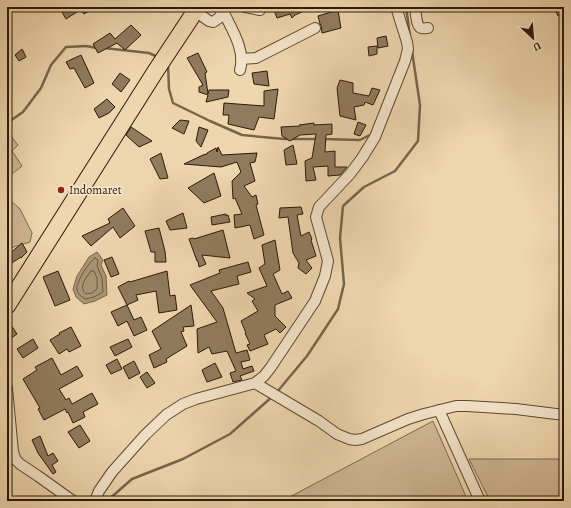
<svg xmlns="http://www.w3.org/2000/svg" width="571" height="508" font-family="Alegreya,serif">
  <style>
    .green { fill: #cdb692; stroke: #7c684d }
    .water { fill: #ac9676; stroke: #79644a }
    .lines { fill: none; stroke-linecap: round; stroke-linejoin: round }
    .shore { stroke: #6c583f; stroke-width: 1 }
    .stream { stroke: #79644a; stroke-width: 2.5 }
    .building { fill: #917b5e; stroke: #2c1908 }
    .minor-casing { stroke: #5c4832; stroke-width: 12 }
    .primary-casing { stroke: #2c1908; stroke-width: 18 }
    .minor { stroke: #f4e4ca; stroke-width: 10 }
    .primary { stroke: #eed6ae; stroke-width: 16 }
    .poi-dot { fill: #8f2418; stroke: #f4e4ca; stroke-width: 1.5 }
    .labels { text-anchor: middle; dominant-baseline: central; stroke-width: 3.5; stroke-linejoin: round; paint-order: stroke }
    .poi-label { font-size: 12px; fill: #2c1908; stroke: #f4e4ca; text-anchor: start }
  </style>
  <rect width="100%" height="100%" fill="#eed6ae"/>
  <filter id="stains"><feTurbulence type="fractalNoise" baseFrequency=".005" numOctaves="4"/><feColorMatrix values="0 0 0 0 .2 0 0 0 0 .09 0 0 0 0 .02 0 0 0 .5 -.17"/></filter>
  <radialGradient id="worn" r=".72"><stop offset=".6" stop-color="#630" stop-opacity="0"/><stop offset="1" stop-color="#630" stop-opacity=".3"/></radialGradient>
  <path class="green" d="M7,130L10,135L18,145L12,151L22,166L7,178Z
    M7,195L10,200L20,209L32,233L30,242L7,249Z
    M433,421L468,501H282Z
    M469,459H564V501H490Z"/>
  <path class="water" d="M97,252L103,260L101,265L106,276L107,295L95,301L84,304L76,297L73,289L77,276L89,257Z"/>
  <g class="lines">
    <path class="shore" d="M95,258L98,260L97,266L102,278L103,292L94,297L85,299C82,297 77,294 77,289C76,282 89,262 95,258Z
      M91,271H94L97,278V289L92,293L86,294C78,287 86,278 91,271Z"/>
    <path class="stream" d="M406,7L410,36
      M104,48L149,53L158,57
      M168,64L169,89L173,103L210,121L242,135L284,139H318
      M7,123L23,112L41,88L51,65L66,47L86,46L97,48
      M323,139L360,140L372,134
      M277,392L307,356L338,309L344,284L340,238L343,206L364,187L395,171L418,141L420,105L412,51
      M107,501L132,479L183,459L230,434L273,396"/>
  </g>
  <path class="building" d="M59,7H96L84,14L80,10L66,19Z
    M279,7H313L295,15L292,18L290,14L277,18L274,10Z
    M554,7H564V14L558,16Z
    M338,10L341,28L322,33L321,25L320,24L318,16Z
    M131,25L141,35L125,50L117,43L98,53L93,44L110,33L115,39Z
    M386,36L388,46L378,48L377,38Z
    M377,46V54L369,56L368,47Z
    M22,49L26,57L19,61L15,55Z
    M198,53L207,72L205,73L208,94L209,90H229L228,97L206,102L208,95L199,92V87L203,85L187,58Z
    M81,55L94,83L85,88L74,68L70,69L66,62Z
    M267,71L269,86L254,84L252,73Z
    M120,73L130,80L121,92L112,84Z
    M340,80L353,83V93L369,96L372,88L380,90L373,105L365,102L364,105L354,107L356,120L340,116L337,88Z
    M278,89L274,119L259,117L254,130L228,124L229,115H223L224,103L264,106V91Z
    M107,99L115,107L109,113L99,118L94,109Z
    M180,120L189,121L184,134L172,128Z
    M358,122L366,125L360,136L354,134Z
    M314,123V125L332,124V134L326,135L325,152L335,151V167H347L340,175L328,176V166L313,167L316,180L306,181L305,161L312,158L316,134L300,135L290,141L282,136L281,127L300,126L299,125Z
    M131,127L152,141L139,147L126,135Z
    M199,127L208,130L201,147L196,141Z
    M293,145L297,164L286,165L284,150Z
    M218,147L222,155L257,153L255,162L250,163L255,181L244,186L252,197L256,195L258,204L256,205L264,235L254,239L250,225L235,228L234,215L242,214L235,198L233,199L232,181L241,172L237,162L221,167L184,164L203,155L207,154V153L216,148L217,152Z
    M161,153L168,178L160,179L150,159Z
    M214,173L221,196L204,203L188,188Z
    M301,207L303,214L297,215L301,236L309,232L312,239L311,240L316,256L306,260L312,268L306,274L298,268L299,263L293,253L288,217L279,218L280,208Z
    M123,208L135,226L120,238L113,227L91,246L82,236L110,223L108,219Z
    M183,213L187,228L170,230L166,221Z
    M226,214V216L228,215L230,222L212,225L211,217Z
    M159,228L165,251L166,262H155V252H151L145,231Z
    M223,230L230,258L202,255L206,264L199,267L198,261H197L189,239L193,238L194,239Z
    M275,240L280,270L273,274L282,294L288,291L292,298L275,305V316L286,327L280,333L276,329L264,335L268,344L250,351L247,345L250,344L245,333H246L241,321L258,311L252,301L255,299L247,293L267,286L259,268L265,264L262,245Z
    M22,243L27,252L21,258V257L7,266V256Z
    M112,257L119,274L111,277L104,260Z
    M248,262L251,272L237,276L239,284L211,291L223,308L236,353L247,350L250,360L241,362L243,369L252,366L254,371L240,376L242,380L233,382L230,373L236,371L227,351L212,354L209,347L198,353L197,329L217,322L190,285L220,273L219,270Z
    M58,271L70,300L55,306L43,277Z
    M167,271L170,296L175,295L177,310L159,313L156,291L136,295L138,300L127,305L118,287L129,281L130,282Z
    M127,305L134,320L141,317L147,330L134,336L127,321L118,326L111,312Z
    M191,305L194,326L183,327L184,331L181,332L187,346L166,359L167,362L154,368L149,355L161,349L152,331Z
    M7,319L17,334L10,339L7,335Z
    M71,327L81,346L69,352L67,349L59,354L50,340L60,334L59,333Z
    M33,339L38,348L23,358L17,349Z
    M128,339L132,347L115,356L110,347Z
    M52,358L61,375L77,366L83,376L59,389L66,400L69,398L72,404L92,393L98,404L83,412L85,417L73,423L68,412L67,413L65,409L44,420L38,409L40,408L23,379L37,370L35,367Z
    M117,359L122,369L111,374L106,365Z
    M134,361L140,373L129,379L123,367Z
    M215,363L222,377L207,382L202,370Z
    M147,372L155,383L147,388L140,377Z
    M80,425L90,441L79,448L68,432Z
    M40,436L48,456L53,453L58,461L52,465L56,472L53,474L38,453L32,440Z"/>
  <g class="lines">
    <defs>
      <path id="minor" d="M245,7L260,10
        M415,8C416,12 416,26 421,28C422,29 426,28 428,28
        M195,11L209,21L213,22L219,18L225,7
        M223,11C231,28 246,50 240,70
        M241,59L256,58L315,28
        M255,383L264,376L271,367L315,301L325,276L328,261L316,217L319,207L350,174L362,158L375,137L405,61L408,49L407,42L396,7
        M7,388L13,452L16,460L20,464L38,476L73,501
        M439,410L480,501
        M95,501L99,491L112,472L146,434L166,415L183,404L196,399L255,383L319,421L337,434L349,439L355,440L362,439L408,419L424,414L456,406H467L516,409L564,415"/>
      <path id="primary" d="M7,306L155,72L198,7"/>
    </defs>
    <use href="#minor" class="minor-casing"/>
    <use href="#primary" class="primary-casing"/>
    <use href="#minor" class="minor"/>
    <use href="#primary" class="primary"/>
  </g>
  <circle class="poi-dot" cx="61" cy="190" r="4"/>
  <g class="labels">
    <g class="poi-label">
      <text x="69" y="190">Indomaret</text>
    </g>
  </g>
  <rect width="571" height="508" fill="none" stroke="#eed6ae" stroke-width="24"/>
  <rect x="8" y="8" width="555" height="492" fill="none" stroke="#2c1908" stroke-width="2"/>
  <rect x="12" y="12" width="547" height="484" fill="none" stroke="#2c1908"/>
  <g transform="translate(533 38) rotate(154)" stroke="#f4e4ca" stroke-width="3" paint-order="stroke">
  <path d="M0-3L7 15L0 10L-7 15Z" fill="#2c1908"/>
  <text y="-6" font-size="11" font-weight="bold" text-anchor="middle" fill="#2c1908">U</text>
  </g>
  <rect width="100%" height="100%" filter="url(#stains)"/>
  <rect width="100%" height="100%" fill="url(#worn)"/>
</svg>
